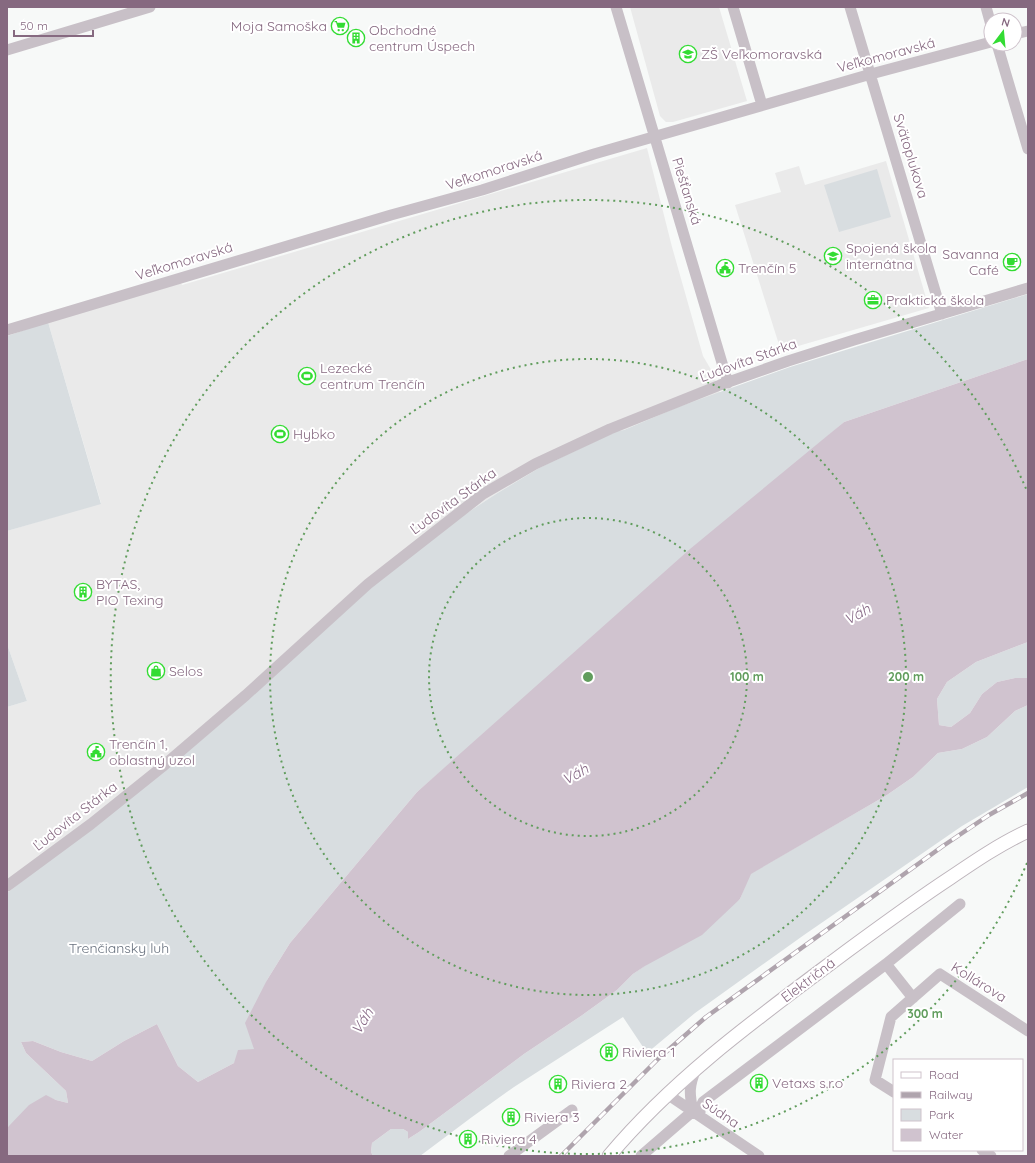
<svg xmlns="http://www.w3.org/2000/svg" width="1035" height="1163" font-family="Quicksand,sans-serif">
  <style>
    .built { fill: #eaeaea }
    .green { fill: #d8dde0 }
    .water { fill: #d0c3cf }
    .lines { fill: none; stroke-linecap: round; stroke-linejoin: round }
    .major-casing { stroke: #bdb4bb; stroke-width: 15 }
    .minor { stroke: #c8c0c7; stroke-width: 11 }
    .major { stroke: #fff; stroke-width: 13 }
    .rail-casing { stroke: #afa4ad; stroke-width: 4.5 }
    .rail { stroke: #fff; stroke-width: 3; stroke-dasharray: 9; stroke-linecap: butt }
    .ring { fill: none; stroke: #619d5d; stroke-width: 2; stroke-dasharray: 2 4 }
    .labels { text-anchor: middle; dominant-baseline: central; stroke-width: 4; stroke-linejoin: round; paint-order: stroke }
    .poi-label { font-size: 14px; fill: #866980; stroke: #fff; text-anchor: start }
    .street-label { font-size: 14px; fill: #866980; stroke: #fff }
    .park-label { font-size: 14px; fill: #68717e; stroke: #fff }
    .water-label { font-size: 15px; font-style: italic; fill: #886a87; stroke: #fff }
    .centre { fill: #619d5d; stroke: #fff; stroke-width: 2 }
    .ring-label { font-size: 12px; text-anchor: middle; font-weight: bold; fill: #619d5d; stroke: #fff; stroke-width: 4; stroke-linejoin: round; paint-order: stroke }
  </style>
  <rect width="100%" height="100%" fill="#f7f9f8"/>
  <path class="built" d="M630,7H719L747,101L673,122H666L660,116Z
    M647,148L672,247L703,356L713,373L720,393L678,407L624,430L617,431L539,468L496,494L444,528L384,576L232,714L176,761L7,893V707L27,701L7,644V531L101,503L48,322L181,283L182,285Z
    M886,161L929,308L781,351L735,205L781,192L775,173L799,166L805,185Z"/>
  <path class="green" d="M877,169L891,217L839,232L824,185Z
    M1028,294V359L844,422L417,792L290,943L267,980L254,1049L234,1063L198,1082L178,1066L157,1024L124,1041L92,1061L61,1052L33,1041L21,1042L26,1053L66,1091L68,1103L56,1100L46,1096L7,1128V893L176,761L232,714L384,576L444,528L496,494L539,468L617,431L624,430L678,407L790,367Z
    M48,322L101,504L7,531V336Z
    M1028,642V678H1015L997,682L982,694L970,713L951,727L939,725L937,699L947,682L976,662Z
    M7,644L27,701L7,707Z
    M1028,705V787L962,826L804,935L695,1013L647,1053L623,1017L514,1087L472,1117L420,1156H373L371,1152L372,1143L391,1129H403L408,1132V1139L419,1132L524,1054L581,1016L617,990L633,974L740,899L750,874L887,795L913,777L938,753L962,749L987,737L1015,711Z"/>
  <path class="water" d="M1028,359V642L976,662L947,682L937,699L939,725L951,727L970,713L982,694L997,682L1015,678H1028V705L1015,711L987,737L962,749L938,753L913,777L887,795L751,874L740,899L702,935L645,966L633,974L617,990L581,1016L524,1054L419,1132L408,1139V1132L403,1129H391L372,1143L371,1152L373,1156H7V1128L29,1105L46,1095L56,1100L68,1103L66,1091L26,1053L21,1042L33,1041L61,1052L92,1061L124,1041L157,1024L178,1066L198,1082L234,1063L238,1050L254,1049L245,1023L267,980L290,943L417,792L690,549L844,422Z"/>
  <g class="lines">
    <defs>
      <path id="major" d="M609,1156C677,1075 763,1014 847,951C881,926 915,901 950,878C975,861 1000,844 1028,831"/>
    </defs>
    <use href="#major" class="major-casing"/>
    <path class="minor" d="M616,7L728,383
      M733,7L762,105
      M850,7L942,314
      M986,7L991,25
      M1015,34L1028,31
      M997,44L1028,149
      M7,50L150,7
      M7,330L391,215L482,190L594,154L871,74L991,42
      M7,886L91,824L162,767L246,695L368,584L483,494L535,464L610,429L720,385L788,361L854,340L1028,288
      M886,964L913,998
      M894,1092L875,1080L891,1017L940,974L1028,1031
      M667,1094L759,1156
      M693,1111C689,1093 689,1086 696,1069
      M700,1116V1109L703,1102L886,964L960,904
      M982,1150L991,1156
      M509,1156L572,1110
      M641,1156L693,1111"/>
    <use href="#major" class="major"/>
    <defs>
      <path id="rail" d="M561,1156L659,1058L706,1017L943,846L989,815L1028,793"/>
    </defs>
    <use href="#rail" class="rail-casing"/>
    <use href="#rail" class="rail"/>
  </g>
  <g class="ring">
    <circle cx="588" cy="677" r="159"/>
    <circle cx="588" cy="677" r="318"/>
    <path d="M1027 863A477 477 0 1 1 1027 491"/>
  </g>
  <defs>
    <symbol id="supermarket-ring" viewBox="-11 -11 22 22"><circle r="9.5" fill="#fff" stroke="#33dc33" stroke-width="1.5"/><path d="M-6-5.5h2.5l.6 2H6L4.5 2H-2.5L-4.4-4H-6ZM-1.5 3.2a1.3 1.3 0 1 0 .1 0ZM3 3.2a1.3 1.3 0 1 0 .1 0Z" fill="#33dc33"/></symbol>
    <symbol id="building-ring" viewBox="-11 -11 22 22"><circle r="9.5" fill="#fff" stroke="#33dc33" stroke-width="1.5"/><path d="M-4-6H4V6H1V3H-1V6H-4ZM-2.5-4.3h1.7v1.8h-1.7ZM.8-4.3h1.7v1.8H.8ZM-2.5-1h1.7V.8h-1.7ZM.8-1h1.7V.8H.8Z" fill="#33dc33"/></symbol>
    <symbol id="school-ring" viewBox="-11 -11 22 22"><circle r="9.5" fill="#fff" stroke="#33dc33" stroke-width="1.5"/><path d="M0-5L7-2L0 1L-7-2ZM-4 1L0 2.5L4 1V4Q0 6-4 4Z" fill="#33dc33"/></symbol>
    <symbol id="cafe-ring" viewBox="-11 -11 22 22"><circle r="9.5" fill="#fff" stroke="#33dc33" stroke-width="1.5"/><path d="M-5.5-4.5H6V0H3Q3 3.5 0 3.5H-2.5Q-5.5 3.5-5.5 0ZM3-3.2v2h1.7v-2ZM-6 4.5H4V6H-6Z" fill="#33dc33"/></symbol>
    <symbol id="civic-ring" viewBox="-11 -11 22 22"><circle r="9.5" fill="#fff" stroke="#33dc33" stroke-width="1.5"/><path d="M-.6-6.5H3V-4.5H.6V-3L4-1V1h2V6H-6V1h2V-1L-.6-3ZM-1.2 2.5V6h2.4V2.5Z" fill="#33dc33"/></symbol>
    <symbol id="office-ring" viewBox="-11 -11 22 22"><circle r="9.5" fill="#fff" stroke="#33dc33" stroke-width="1.5"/><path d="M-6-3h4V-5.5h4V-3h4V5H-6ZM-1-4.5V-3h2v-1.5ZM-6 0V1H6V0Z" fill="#33dc33"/></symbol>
    <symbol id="stadium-ring" viewBox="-11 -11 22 22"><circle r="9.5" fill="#fff" stroke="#33dc33" stroke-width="1.5"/><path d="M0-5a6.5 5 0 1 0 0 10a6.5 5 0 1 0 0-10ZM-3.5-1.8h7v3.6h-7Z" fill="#33dc33"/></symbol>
    <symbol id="shop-ring" viewBox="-11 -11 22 22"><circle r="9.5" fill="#fff" stroke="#33dc33" stroke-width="1.5"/><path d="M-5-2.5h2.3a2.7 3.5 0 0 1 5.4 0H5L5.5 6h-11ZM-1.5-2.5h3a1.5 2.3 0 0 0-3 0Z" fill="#33dc33"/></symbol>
  </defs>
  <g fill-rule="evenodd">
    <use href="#supermarket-ring" x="330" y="16" width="20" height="20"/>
    <use href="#building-ring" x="346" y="28" width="20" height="20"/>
    <use href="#school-ring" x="678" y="44" width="20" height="20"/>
    <use href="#school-ring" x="823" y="246" width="20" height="20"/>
    <use href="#cafe-ring" x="1002" y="252" width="20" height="20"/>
    <use href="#civic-ring" x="715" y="258" width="20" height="20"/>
    <use href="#office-ring" x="863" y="290" width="20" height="20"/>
    <use href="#stadium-ring" x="297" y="366" width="20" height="20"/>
    <use href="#stadium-ring" x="270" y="424" width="20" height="20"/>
    <use href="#building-ring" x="73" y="582" width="20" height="20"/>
    <use href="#shop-ring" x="146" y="661" width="20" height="20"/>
    <use href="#civic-ring" x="86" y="742" width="20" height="20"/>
    <use href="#building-ring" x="599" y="1042" width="20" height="20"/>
    <use href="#building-ring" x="749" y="1073" width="20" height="20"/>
    <use href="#building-ring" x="548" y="1074" width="20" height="20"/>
    <use href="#building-ring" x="501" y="1107" width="20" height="20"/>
    <use href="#building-ring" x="458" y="1129" width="20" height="20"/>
  </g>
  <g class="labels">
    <g class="poi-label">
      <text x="327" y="26" text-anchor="end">Moja Samoška</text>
      <text x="369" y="30">Obchodné<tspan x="369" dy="16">centrum Úspech</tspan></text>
      <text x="701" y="54">ZŠ Veľkomoravská</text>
      <text x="846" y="248">Spojená škola<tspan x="846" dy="16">internátna</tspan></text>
      <text x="999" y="254" text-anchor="end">Savanna<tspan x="999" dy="16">Café</tspan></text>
      <text x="738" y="268">Trenčín 5</text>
      <text x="886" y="300">Praktická škola</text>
      <text x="320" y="368">Lezecké<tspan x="320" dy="16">centrum Trenčín</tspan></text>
      <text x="293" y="434">Hybko</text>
      <text x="96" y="584">BYTAS,<tspan x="96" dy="16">PIO Texing</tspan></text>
      <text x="169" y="671">Selos</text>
      <text x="109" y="744">Trenčín 1,<tspan x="109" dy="16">oblastný uzol</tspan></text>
      <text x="622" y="1052">Riviera 1</text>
      <text x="772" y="1083">Vetaxs s.r.o</text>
      <text x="571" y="1084">Riviera 2</text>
      <text x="524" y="1117">Riviera 3</text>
      <text x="481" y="1139">Riviera 4</text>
    </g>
    <g class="street-label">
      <text transform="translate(886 55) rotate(-15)">Veľkomoravská</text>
      <text transform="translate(911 156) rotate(73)">Svätoplukova</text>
      <text transform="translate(494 170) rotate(-18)">Veľkomoravská</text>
      <text transform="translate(687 191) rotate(73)">Piešťanská</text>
      <text transform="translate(184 261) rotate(-17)">Veľkomoravská</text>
      <text transform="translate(748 360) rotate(-20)">Ľudovíta Stárka</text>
      <text transform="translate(453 501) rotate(-36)">Ľudovíta Stárka</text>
      <text transform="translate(75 816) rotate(-38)">Ľudovíta Stárka</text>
      <text transform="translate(808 980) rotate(-37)">Električná</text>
      <text transform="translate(979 982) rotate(32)">Kollárova</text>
      <text transform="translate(721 1113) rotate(34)">Súdna</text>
    </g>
    <g class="park-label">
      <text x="119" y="948">Trenčiansky luh</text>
    </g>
    <g class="water-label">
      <text transform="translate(857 614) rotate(-30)">Váh</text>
      <text transform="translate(575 774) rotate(-30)">Váh</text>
      <text transform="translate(362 1021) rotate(-58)">Váh</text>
    </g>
  </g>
  <circle cx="588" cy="677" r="6" class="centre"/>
  <g class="ring-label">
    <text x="747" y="681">100 m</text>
    <text x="906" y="681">200 m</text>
    <text x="925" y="1018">300 m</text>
  </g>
  <rect width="1035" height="1163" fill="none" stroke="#866980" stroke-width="16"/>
  <rect x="893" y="1059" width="130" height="92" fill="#ffffff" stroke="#cfc3cc"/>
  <rect x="901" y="1072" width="20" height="6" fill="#ffffff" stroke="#cfc3cc"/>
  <text x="929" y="1079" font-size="12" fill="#866980">Road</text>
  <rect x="901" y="1092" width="20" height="6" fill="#afa4ad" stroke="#cfc3cc"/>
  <text x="929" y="1099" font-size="12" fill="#866980">Railway</text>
  <rect x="901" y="1109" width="20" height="12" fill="#d8dde0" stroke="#cfc3cc"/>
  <text x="929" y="1119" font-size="12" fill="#866980">Park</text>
  <rect x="901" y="1129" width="20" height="12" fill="#d0c3cf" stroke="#cfc3cc"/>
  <text x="929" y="1139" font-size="12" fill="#866980">Water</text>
  <g transform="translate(1003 32) rotate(16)"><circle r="19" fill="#ffffff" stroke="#cfc3cc"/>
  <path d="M0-3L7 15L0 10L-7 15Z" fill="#33dc33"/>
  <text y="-6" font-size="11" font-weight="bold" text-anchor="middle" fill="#866980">N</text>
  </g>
  <path d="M14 30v6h79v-6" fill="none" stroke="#866980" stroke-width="2"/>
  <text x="20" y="30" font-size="12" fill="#866980" stroke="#ffffff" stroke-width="3" paint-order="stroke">50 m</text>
</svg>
